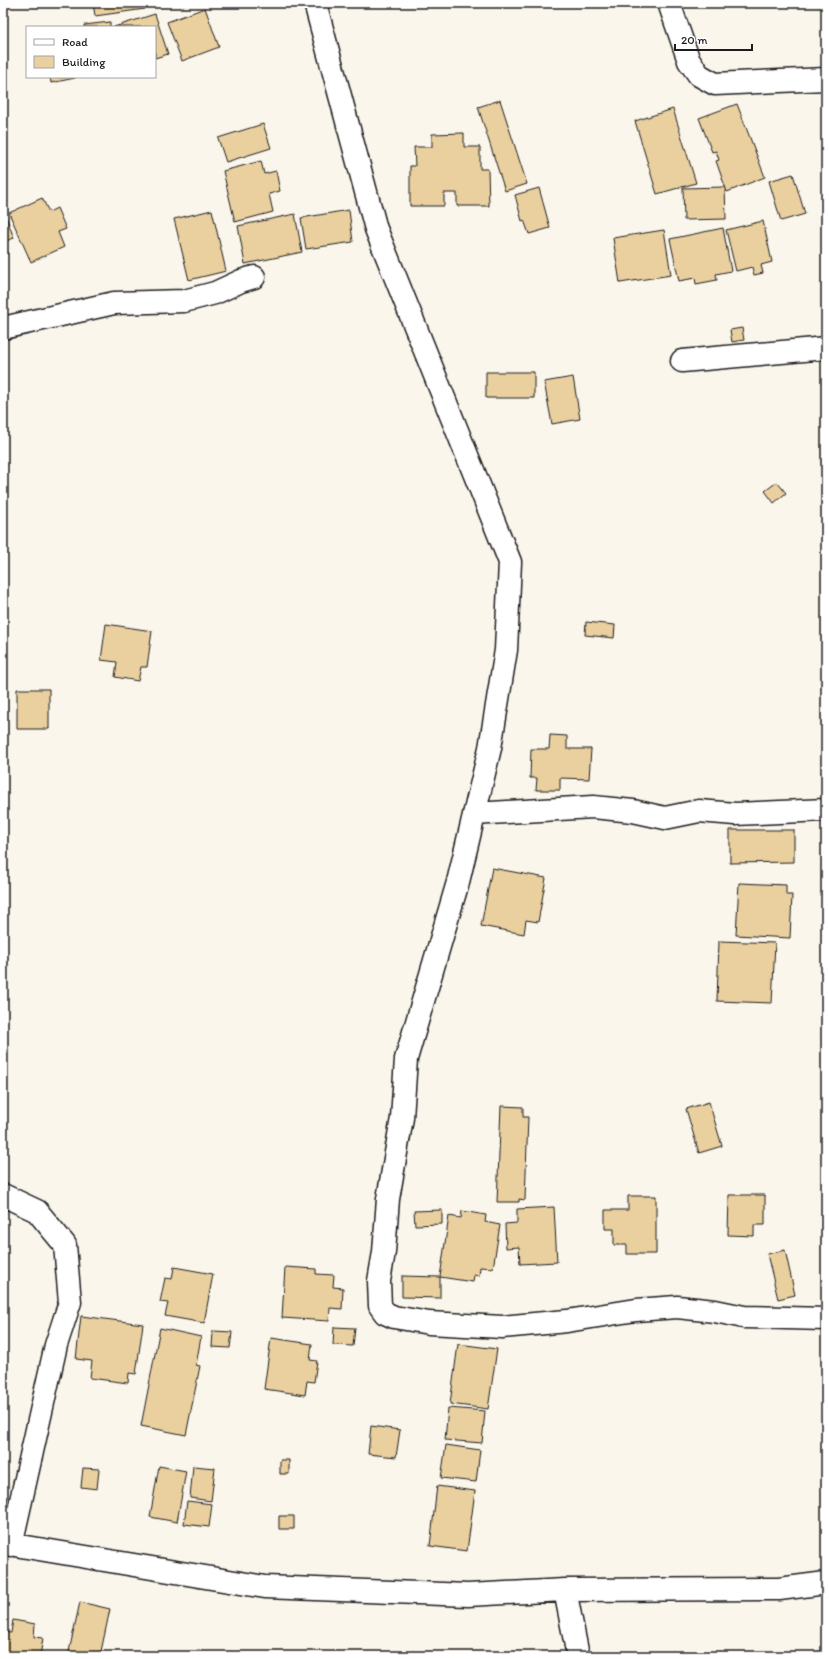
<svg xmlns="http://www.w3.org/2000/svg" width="829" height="1659" font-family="Itim,sans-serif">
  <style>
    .building { fill: #ead09f; stroke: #1c1c1c }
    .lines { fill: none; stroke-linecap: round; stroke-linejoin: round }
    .minor-casing { stroke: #1c1c1c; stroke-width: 25 }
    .minor { stroke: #fff; stroke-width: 22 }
  </style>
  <rect width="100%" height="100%" fill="#fbf6ec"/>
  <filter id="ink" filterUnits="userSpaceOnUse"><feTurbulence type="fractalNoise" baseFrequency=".025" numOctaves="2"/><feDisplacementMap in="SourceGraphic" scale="8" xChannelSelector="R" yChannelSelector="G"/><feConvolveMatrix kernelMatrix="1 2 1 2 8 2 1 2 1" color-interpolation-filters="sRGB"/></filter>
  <g filter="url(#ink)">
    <path class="building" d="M93,3H144L145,9L95,16Z
      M205,8L219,47L182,61L167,22Z
      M155,14L168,54L155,58V27H114Z
      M110,22V27H84V25Z
      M50,77H75V78L51,83Z
      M500,100L527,184L505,191L478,107Z
      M737,104L765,177L727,192L716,161L719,160L716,151L712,152L699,118Z
      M673,109L696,183L657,194L635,121Z
      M263,124L271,148L226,162L218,138Z
      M464,133V147H480V169H488L489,206H457V193H444V206H410V166H415L414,147H432V134Z
      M261,161L264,174L276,171L280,191L269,194L273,212L235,222L223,171Z
      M793,174L805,214L781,221L769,181Z
      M725,187L726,219L684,220L683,188Z
      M539,188L550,228L529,234L524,220L522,221L515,195Z
      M42,198L49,212L57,208L66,229L58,232L64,247L31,262L9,213Z
      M3,209L14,238L3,242L8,253L3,255Z
      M212,210L226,271L189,280L174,219Z
      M349,210L353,242L306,249L301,218Z
      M295,214L302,252L245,264L238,226Z
      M763,221L772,262L761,265L763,273L754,275L752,267L736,271L726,230Z
      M723,228L731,271L716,274L717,280L696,284L695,278L679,281L670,239Z
      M664,230L671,275L620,283L613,238Z
      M742,328L744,340L732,342L730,330Z
      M486,372H534V398H486Z
      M573,377L580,419L552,424L544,382Z
      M777,482L786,493L774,503L765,491Z
      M586,622L615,625L614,638L585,635Z
      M106,624L152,631L147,667H141L138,681L115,677L117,662L101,660Z
      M17,689H49V729H17Z
      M550,735L567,736V749H591L589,779L560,778V790H536L537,778H530L531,749H549Z
      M730,830H794V862L730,863Z
      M492,868L546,878L538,922L526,920L524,934L481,926Z
      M739,883L786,885V895H792L790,938L736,935Z
      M719,941L775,943L772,1003L717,1001Z
      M709,1102L722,1146L699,1153L686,1109Z
      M501,1106L523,1107V1117H528L525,1200L519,1199V1202H497Z
      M729,1195H765V1225H754V1236L728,1235Z
      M628,1196H656V1254H627V1245H614V1229H605V1210H628Z
      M554,1207L557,1262L520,1264L519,1247L506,1248L505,1224L517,1223V1209Z
      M442,1210V1224L415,1225L414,1211Z
      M462,1211L486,1215L485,1222L500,1225L493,1268L480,1267L479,1276L474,1275L473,1282L440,1277L449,1216L461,1218Z
      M785,1250L795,1295L778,1299L767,1254Z
      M174,1267L213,1274L204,1323L165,1316L168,1303L160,1302L165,1278L172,1279Z
      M285,1267L316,1269V1274L334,1275L333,1287L343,1288L342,1309L330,1308L329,1321L282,1318Z
      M402,1276L440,1277V1298L402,1297Z
      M81,1316L143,1324L136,1374L129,1373L128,1383L90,1378L92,1361L76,1359Z
      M334,1327L355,1328L353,1346L333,1345Z
      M160,1328L201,1337L196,1365L200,1366L186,1435L141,1426Z
      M213,1331L232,1332L230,1348L212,1347Z
      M271,1338L312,1344L310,1360L317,1361L314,1382L307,1381L305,1395L264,1389Z
      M458,1344L497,1349L488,1409L450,1404Z
      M448,1408L485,1411L482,1443L445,1440Z
      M371,1426L400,1430L396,1457L368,1454Z
      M446,1445L480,1450L476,1482L441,1478Z
      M280,1460H289V1474H280Z
      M159,1466L186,1471L177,1522L150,1517Z
      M193,1466L215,1468L211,1501L190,1498Z
      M83,1468L99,1469L97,1489L81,1487Z
      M437,1486L475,1491L467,1551L430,1546Z
      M187,1501L212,1504L209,1527L184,1524Z
      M279,1516H294V1529H279Z
      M80,1602L110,1609L100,1656H68Z
      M13,1620L35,1624L34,1637L43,1638L40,1656H3V1632L11,1633Z"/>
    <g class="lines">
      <defs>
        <path id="minor" d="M315,3L376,229L510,562L506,650L490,748L458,882L406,1059L402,1118L388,1199L384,1252L379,1281L380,1306L385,1313L394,1317L429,1323L502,1327L567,1321L636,1310L677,1307L715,1311L744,1317L826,1319
          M669,3L689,61L699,75L715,84L826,79
          M3,328L114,303L184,301L215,293L241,281L254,277
          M682,361L826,348
          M474,814L593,807L633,811L665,818L699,811L735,814L826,810
          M3,1195L37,1211L65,1245L70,1302L56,1345L11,1545
          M3,1543L265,1587L468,1595L565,1590L779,1589L826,1583
          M565,1590L578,1656"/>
      </defs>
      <use href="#minor" class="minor-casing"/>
      <use href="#minor" class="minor"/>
    </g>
  </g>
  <rect width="829" height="1659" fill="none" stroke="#fff" stroke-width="16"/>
  <rect x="8" y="8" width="813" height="1643" fill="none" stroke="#1c1c1c" stroke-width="1.5" filter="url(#ink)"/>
  <rect x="26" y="26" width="130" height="52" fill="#ffffff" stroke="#a4a4a4"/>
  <rect x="34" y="39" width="20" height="6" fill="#ffffff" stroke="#a4a4a4"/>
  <text x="62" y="46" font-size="12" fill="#1c1c1c">Road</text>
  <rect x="34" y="56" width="20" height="12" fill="#ead09f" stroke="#a4a4a4"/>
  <text x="62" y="66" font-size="12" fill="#1c1c1c">Building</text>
  <path d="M675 44v6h77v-6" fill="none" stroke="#1c1c1c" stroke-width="2"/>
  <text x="681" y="44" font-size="12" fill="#1c1c1c" stroke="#ffffff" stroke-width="3" paint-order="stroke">20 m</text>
</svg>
